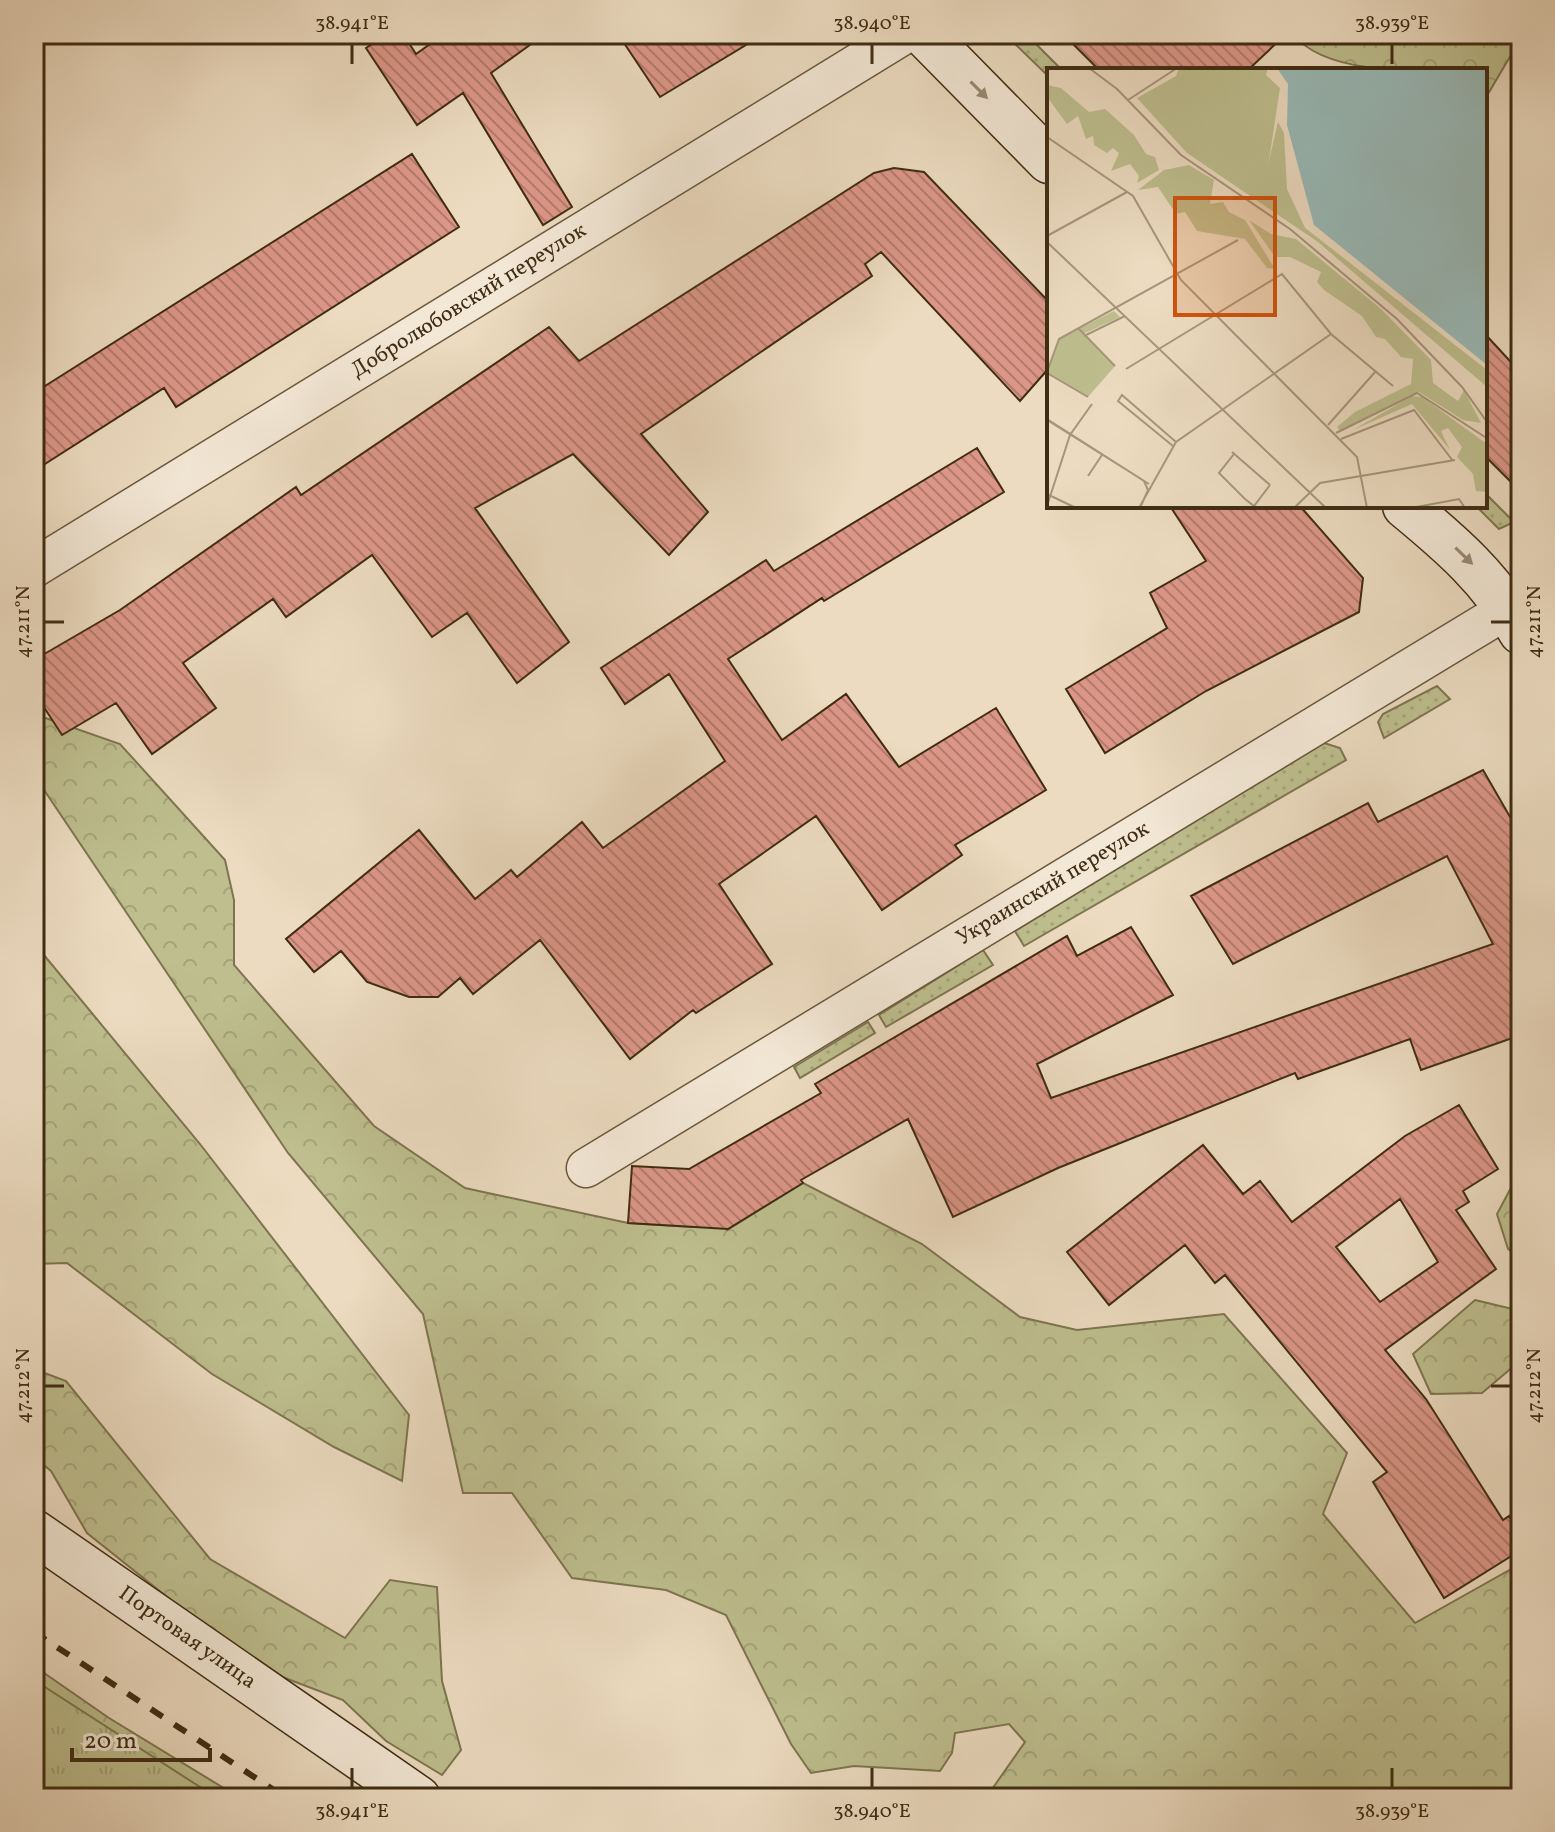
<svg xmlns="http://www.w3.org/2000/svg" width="1555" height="1832" font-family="Vollkorn,serif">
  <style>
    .grass { fill: url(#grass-dots); stroke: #7e7550; stroke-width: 2 }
    .forest { fill: url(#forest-crowns); stroke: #7e7550; stroke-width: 2 }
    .park { fill: url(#park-tufts); stroke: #7e7550; stroke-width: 2 }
    .building { fill: url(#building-back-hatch); stroke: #3f2c13; stroke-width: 2; fill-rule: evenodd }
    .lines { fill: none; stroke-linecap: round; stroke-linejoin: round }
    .street-casing { stroke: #6a583e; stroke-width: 41 }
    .secondary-casing { stroke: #3f2c13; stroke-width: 47 }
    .street { stroke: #f3e8d6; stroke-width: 38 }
    .secondary { stroke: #f3e8d6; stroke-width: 44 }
    .rail { stroke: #3f2c13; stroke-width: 6; stroke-dasharray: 14 14; stroke-linecap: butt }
    .oneway { fill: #998a74 }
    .ticks { fill: none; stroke: #3f2c13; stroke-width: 3 }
    .labels { text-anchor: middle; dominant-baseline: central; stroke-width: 8; stroke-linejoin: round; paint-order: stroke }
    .street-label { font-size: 22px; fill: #3f2c13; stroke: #f3e8d6 }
    .inset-road { fill: none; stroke: #a7957b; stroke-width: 2 }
    .view { fill: #cf520d; fill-opacity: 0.15; stroke: #cf520d; stroke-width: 4 }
    .inset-edge { fill: none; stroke: #3f2c13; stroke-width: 4 }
    .neatline { fill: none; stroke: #3f2c13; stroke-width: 3 }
    .ticks-label { font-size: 20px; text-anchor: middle; fill: #3f2c13 }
  </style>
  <defs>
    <pattern id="grass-dots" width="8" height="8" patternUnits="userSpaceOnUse" patternTransform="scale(2)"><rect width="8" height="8" fill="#bebe8e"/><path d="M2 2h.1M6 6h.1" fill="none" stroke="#a4a37a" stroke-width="1.8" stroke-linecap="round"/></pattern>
    <pattern id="forest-crowns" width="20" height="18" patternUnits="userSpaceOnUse" patternTransform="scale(2)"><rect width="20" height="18" fill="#bebe8e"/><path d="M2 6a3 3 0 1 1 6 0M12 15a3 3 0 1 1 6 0" fill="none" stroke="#a4a37a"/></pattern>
    <pattern id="park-tufts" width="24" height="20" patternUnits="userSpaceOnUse" patternTransform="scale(2)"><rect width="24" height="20" fill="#bebe8e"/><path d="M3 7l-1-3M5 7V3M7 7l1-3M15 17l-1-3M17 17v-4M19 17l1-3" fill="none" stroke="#a4a37a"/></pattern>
    <pattern id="building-back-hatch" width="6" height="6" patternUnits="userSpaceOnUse" patternTransform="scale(2)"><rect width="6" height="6" fill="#dc9687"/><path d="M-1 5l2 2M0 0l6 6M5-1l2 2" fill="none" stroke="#b47b6d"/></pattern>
  </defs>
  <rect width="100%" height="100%" fill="#ecdbc0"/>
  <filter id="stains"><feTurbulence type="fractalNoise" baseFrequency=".0025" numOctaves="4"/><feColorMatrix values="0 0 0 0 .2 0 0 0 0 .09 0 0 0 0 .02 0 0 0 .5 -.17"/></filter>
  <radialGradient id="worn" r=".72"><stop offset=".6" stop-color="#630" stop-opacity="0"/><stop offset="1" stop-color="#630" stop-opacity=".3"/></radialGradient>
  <path class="grass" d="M1017,34H1026L1062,70H1049V77L1011,40Z
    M1485,493L1514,522L1499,529L1476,506H1485Z
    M1437,686L1450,699L1384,738L1378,722L1383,714Z
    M1324,743L1340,748L1346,760L1024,946L1015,931Z
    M983,950L993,965L886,1027L879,1015Z
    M868,1022L875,1033L800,1078L794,1067Z"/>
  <path class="forest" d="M1293,34H1398L1404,42L1422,34H1521V38L1485,99V70C1432,70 1328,79 1293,34Z
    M34,714L120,744L225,860L234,900V965L374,1126L465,1188L628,1223L693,1227L697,1181L727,1230L803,1183L922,1244L1020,1317L1077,1330L1224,1314L1347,1453L1323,1514L1415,1623L1513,1568L1521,1581V1798H990V1792L1025,1742L1009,1724L955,1733L952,1753L940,1771L854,1766L811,1773L791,1744L726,1615L666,1590L572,1578L512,1493H463L423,1314L288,1153L34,775Z
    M34,943L200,1144L409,1415L402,1481L334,1447L212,1374L67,1263L34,1264Z
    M1521,1169V1259L1508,1249L1497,1214Z
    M1475,1300L1521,1311V1360L1482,1393L1431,1394L1413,1354Z
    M34,1369L66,1381L210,1559L345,1638L390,1580L437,1587L442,1681L461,1750L442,1775L386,1741L343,1700L272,1673L186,1612L87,1533L51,1471L34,1457Z
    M34,1666L109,1718L240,1798H142L34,1712Z"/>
  <path class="park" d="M34,1680L217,1798H39L44,1772L34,1764Z"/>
  <path class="building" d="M387,34H403L416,54L444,34H545L491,73L572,207L543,225L463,93L417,125L366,48Z
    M618,34H764L660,97Z
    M1063,34H1286L1248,70H1099Z
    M412,154L459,227L176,407L164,388L34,471V393Z
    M894,168L924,172L1049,302V368L1020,401L881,252L865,264L872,276L641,434L708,512L669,555L573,454L475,508L569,642L517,683L467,613L432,637L372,555L286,617L273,599L183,663L216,708L152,754L116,703L62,735L34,692V660L120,610L296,487L301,495L549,327L579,361L874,173Z
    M1485,334L1521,373V492L1485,456Z
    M977,448L1004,492L824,601L822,598L728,659L782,740L846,694L899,767L996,708L1046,790L955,845L962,855L882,910L816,816L719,884L772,964L696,1013L693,1010L630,1059L540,940L473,994L460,978L438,997H409L367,982L341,951L314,972L286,939L419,830L475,899L511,870L517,877L582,822L603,848L725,761L669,674L625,704L601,668L766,560L774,571Z
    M1170,506H1300L1363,578L1359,612L1206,691L1105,753L1066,689L1167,628L1150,593L1206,561Z
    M1483,770L1521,836V1035L1421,1070L1410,1039L1298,1079L1295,1073L1058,1168L953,1217L908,1119L801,1180L803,1183L728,1229L628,1223L632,1166L689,1169L821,1093L815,1084L1067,936L1077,956L1131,927L1173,995L1037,1064L1051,1098L1493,944L1447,856L1233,964L1191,896L1368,803L1378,822Z
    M1459,1105L1498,1169L1463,1191L1469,1202L1456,1210L1496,1269L1385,1350L1426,1399L1503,1520L1509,1516L1521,1535V1550L1444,1598L1373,1482L1387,1472L1225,1275L1215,1283L1185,1245L1109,1305L1067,1252L1203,1145L1243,1194L1260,1181L1292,1222L1405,1136ZM1400,1199L1438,1262L1380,1302L1336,1247Z"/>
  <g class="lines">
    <defs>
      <path id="street" d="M34,568L905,34
        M586,1168L1521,601"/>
      <path id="secondary" d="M924,34L1049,161
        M1405,506C1451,544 1492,579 1521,632
        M34,1532L418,1798"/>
    </defs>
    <use href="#street" class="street-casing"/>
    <use href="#secondary" class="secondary-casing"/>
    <use href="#street" class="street"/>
    <use href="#secondary" class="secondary"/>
    <path class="rail" d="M34,1632L286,1798"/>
  </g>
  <defs><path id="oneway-solid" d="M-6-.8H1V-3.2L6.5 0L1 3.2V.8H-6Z" transform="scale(2)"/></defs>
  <g class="oneway">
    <use href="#oneway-solid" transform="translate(979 90) rotate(45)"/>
    <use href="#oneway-solid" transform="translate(1464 556) rotate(44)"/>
  </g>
  <path class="ticks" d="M352,44V64M872,44V64M1392,44V64M44,622H64M1491,622H1511M44,1386H64M1491,1386H1511M352,1768V1788M872,1768V1788M1392,1768V1788"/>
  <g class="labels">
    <g class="street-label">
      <text transform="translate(469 301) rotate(-32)">Добролюбовский переулок</text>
      <text transform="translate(1053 884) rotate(-31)">Украинский переулок</text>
      <text transform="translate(187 1638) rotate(35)">Портовая улица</text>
    </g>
  </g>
  <g transform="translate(1047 68)">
    <rect width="440" height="440" fill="#ecdbc0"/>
    <path d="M231,54L237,65L240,121L259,162L225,134L218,110Z" fill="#bebe8e"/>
    <path d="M0,17L14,20L42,44L58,41L87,67L99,86L108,89L112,102L90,115L92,108L83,96L64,103L72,85L66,80L60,85L47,77L46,68L39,71L31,48L20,56L0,29ZM142,97L167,112L163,136L176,134L182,144L198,152L228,201L220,200L198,171L150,163L138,144L129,146L111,119L91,122L117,102ZM202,152L224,166L249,171L334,241L384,292L386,315L411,333L417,322L434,355L416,352L372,324L293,363L290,359L308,344L364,316L366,291L354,289L338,271L329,269L315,248L277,222L270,214L274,204L243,189H228ZM365,328L375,329L440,376V424L429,423L426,406L410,389L415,379L401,360L394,363L403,382L365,336L306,362Z" fill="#bebe8e"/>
    <path d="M132,0H221L219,7L233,20L220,105L225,134L440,302V319L271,174L140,85L90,30L129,8ZM67,243L73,249L36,266L68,298L41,329L0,305L12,271Z" fill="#bebe8e"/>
    <path d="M230,0H440V297L267,157L240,57L241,16Z" fill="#99bab8"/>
    <path class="inset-road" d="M42,0L70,21L134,87L243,161L350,251L415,319L440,354M81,32L130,0M0,69L86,128L134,212L310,389L320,440M0,168L80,124M0,174L279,440M31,260L68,298M37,268L78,248M79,301L235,206L284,266L346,318M0,304L12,271L191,172M0,305L41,329M0,351L97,413L101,422L93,440M0,352L102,416M281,357L329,303M289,365L370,325L438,369M294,371L367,342L406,393M126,378L71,333L75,327L129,374M185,384L223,417M187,386L172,405L198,431L207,438L223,417M41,408L55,387M0,426L29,440M0,438L23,367L45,336M92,440L129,374L284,266M247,440L273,415L408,392M364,440L412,431L418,440"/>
    <path class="view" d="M128,130H228V247H128Z"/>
    <rect width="440" height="440" class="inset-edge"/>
  </g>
  <rect width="1555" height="1832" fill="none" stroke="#ecdbc0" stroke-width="88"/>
  <path d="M72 1748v12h138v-12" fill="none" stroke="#3f2c13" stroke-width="4"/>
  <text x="84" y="1748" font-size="24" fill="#3f2c13" stroke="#f3e8d6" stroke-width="6" paint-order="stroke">20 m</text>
  <rect x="44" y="44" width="1467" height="1744" class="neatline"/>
  <g class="ticks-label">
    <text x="352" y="29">38.941°E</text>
    <text x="872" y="29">38.940°E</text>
    <text x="1392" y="29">38.939°E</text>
    <text transform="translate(1533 622) rotate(-90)" y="7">47.211°N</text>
    <text transform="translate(22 622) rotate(-90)" y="7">47.211°N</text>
    <text transform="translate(1533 1386) rotate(-90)" y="7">47.212°N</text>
    <text transform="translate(22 1386) rotate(-90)" y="7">47.212°N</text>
    <text x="352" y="1817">38.941°E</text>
    <text x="872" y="1817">38.940°E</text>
    <text x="1392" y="1817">38.939°E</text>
  </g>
  <rect width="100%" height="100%" filter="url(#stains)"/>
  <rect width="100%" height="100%" fill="url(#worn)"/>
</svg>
